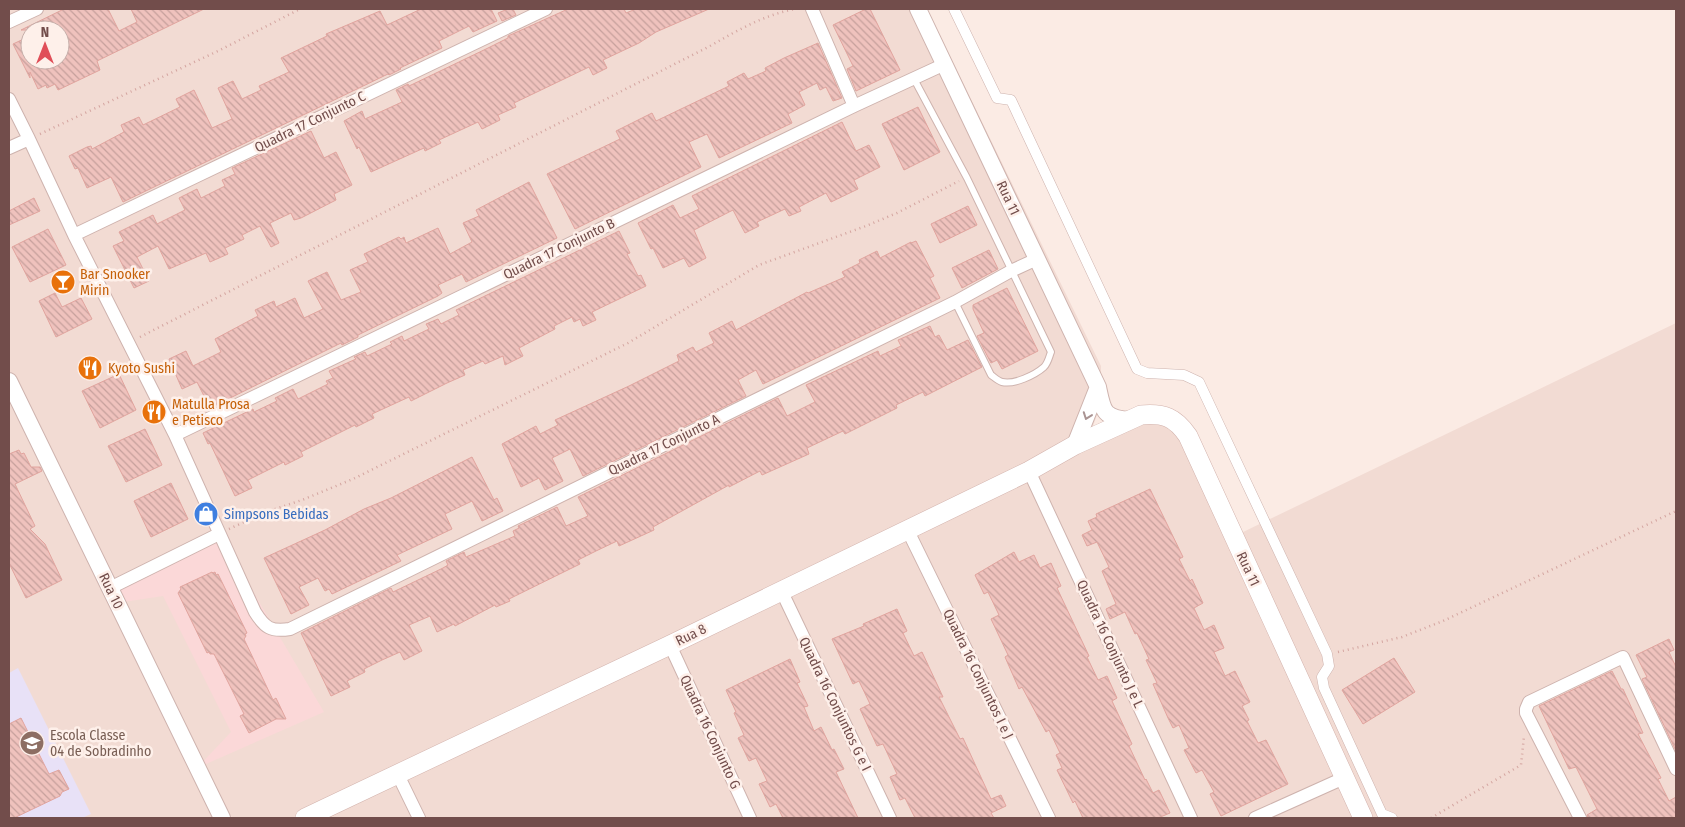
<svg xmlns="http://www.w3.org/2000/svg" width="1685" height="827" font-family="'Fira Sans Condensed',sans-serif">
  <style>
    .residential { fill: #f2dbd3; fill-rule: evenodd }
    .commercial { fill: #fbd8d8 }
    .education { fill: #e8e1f7 }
    .building { fill: url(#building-back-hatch); stroke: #e1a49e }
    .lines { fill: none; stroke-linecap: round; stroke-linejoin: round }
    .service-casing { stroke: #ceb3ae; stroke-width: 8 }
    .pedestrian-casing { stroke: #ceb3ae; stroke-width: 11 }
    .minor-casing { stroke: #ceb3ae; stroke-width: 14 }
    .tertiary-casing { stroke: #ceb3ae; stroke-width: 18 }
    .secondary-casing { stroke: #d3b3ad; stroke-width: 20 }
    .path { stroke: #d4a5a0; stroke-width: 2.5; stroke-dasharray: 1 4; stroke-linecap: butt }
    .service { stroke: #fff; stroke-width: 6 }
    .pedestrian { stroke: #fff; stroke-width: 10 }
    .minor { stroke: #fff; stroke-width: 12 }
    .tertiary { stroke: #fff; stroke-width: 16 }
    .secondary { stroke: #fff; stroke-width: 19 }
    .oneway { stroke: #aa9493 }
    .labels { text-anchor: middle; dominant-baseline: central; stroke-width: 5; stroke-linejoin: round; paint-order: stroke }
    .street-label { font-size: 14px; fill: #724d4b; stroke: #fef0ea }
    .food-label { font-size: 14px; fill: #c56008; stroke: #fef0ea; text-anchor: start }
    .shop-label { font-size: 14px; fill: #366cbe; stroke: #fef0ea; text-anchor: start }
    .education-label { font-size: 14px; fill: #785e54; stroke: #fef0ea; text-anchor: start }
  </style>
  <defs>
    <pattern id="building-back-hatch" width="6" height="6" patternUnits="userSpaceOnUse" patternTransform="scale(1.25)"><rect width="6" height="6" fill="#efc2bd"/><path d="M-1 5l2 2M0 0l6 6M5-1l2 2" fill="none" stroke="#c6a09c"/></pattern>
  </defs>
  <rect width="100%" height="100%" fill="#fbebe4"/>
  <path class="residential" d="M9,9H927L1101,366V404L1089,437L1149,406L1169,408L1183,418L1239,534L1676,323V818H233L215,802L222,818H9ZM30,30H60V60H30Z"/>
  <path class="commercial" d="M219,534L324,712L197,768L231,732L163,596L117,603L110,588Z"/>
  <path class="education" d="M18,668L91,814L82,818H9V673Z"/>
  <path class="building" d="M64,9H108L119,31L137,22L131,9H204L97,61L100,70L58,90L55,84L47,88L46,85L38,89L30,72V78L13,44L30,36V60H60V30H21Z
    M421,9H491L497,21L473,32L469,26L439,41L442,48L400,68L401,69L389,75L388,74L123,202L111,177L87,188L78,168L75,169L69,156L87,147L91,146L92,149L124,132L121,125L139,117L143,125L180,107L176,99L194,90L212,128L232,119L218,88L233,81L242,99L261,90L259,86L289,72L281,58L327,36L326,34L380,11L387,25Z
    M508,9H513L516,15L502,21L498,13Z
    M568,9H624L626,13L636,9H709L656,32L639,43L603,60L607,68L593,75L589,67L514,103L516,107L498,115L500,120L482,129L478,122L439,140L441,143L425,151L424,148L371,172L359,147L357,149L344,121L362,111L365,119L402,102L396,90L408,84L409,86L488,48L508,38V36Z
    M866,9H870L900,70L856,91L847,69L853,66L833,25Z
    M818,43L842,98L833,101L826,87L820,90L817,83L799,92L805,105L788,114L792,123L719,158L707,134L689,142L701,167L575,229L547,174L620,139L616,131L652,113L656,121L729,86L727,82L744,73L748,79L766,71L765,68L784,58Z
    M918,107L940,152L904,170L882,124Z
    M842,122L856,151L869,145L880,167L854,180L858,189L831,202L826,193L799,207L801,211L789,216L785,209L757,222L759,226L745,233L733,210L694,230L706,258L689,267L684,258L663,268L653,248L651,249L638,223L673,205L680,218L699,209L692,196Z
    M311,131L324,158L336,152L352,185L334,194L336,200L301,218L294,220L291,213L270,223L279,243L271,247L260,226L242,235L244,239L225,248L228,254L210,262L206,253L169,269L158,246L137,257L149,281L134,288L113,246L124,241L119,232L153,215L157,224L185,210L179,198L197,189L201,198L225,186L222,180L235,174L232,168Z
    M529,182L557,238L466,282L462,274L438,285L442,293L438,296L358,335V337L342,345L341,343L210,408L197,382L182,389L169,359L186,351L193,366L221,352L215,339L258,316L255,310L274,301L276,307L295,298L304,318L323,309L308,281L327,272L341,300L361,292L350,270L368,262L364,254L399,237L401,239L404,237L406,243L438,228L450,254L472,242L463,223L479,216L476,210Z
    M34,198L40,211L9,225V211Z
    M968,206L977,225L940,243L931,224Z
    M48,229L66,265L30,282L12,247Z
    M619,231L630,253L627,254L638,276L641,275L646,286L592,312L596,320L583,326L580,319L574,322L572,317L554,326L555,329L519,348L523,356L505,365L503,356L485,364L483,361L463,370L465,375L447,383L411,401L409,397L372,414L374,418L356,427L355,425L301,452L303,456L285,465L284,462L248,480L252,488L235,496L210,443L208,444L203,433L253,409L254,412L277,401L275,398L293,389L298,399L328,384L326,381L333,378L329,371L356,359L354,357L365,352L367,356L392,344L390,342L402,336L404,341L429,329L426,324L438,319L441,324L459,315L456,310Z
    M916,241L934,276L930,278L940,298L763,384L756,370L738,380L746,396L583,476L570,449L552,458L563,481L545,490L539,478L521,487L502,444L536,426L540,434L558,425L555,420L629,386L679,361L677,355L693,347L696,352L714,343L709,333L732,321L736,330L807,292L808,293L845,277L842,272L860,263L859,260L877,251L880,258L911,242V243Z
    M989,250L998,269L962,288L952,268Z
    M1007,288L1038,351L1002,369L997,360L991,363L977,336L984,333L973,309V305Z
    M55,293L62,307L81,298L92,319L56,337L39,301Z
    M930,326L935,337L939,335L947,350L968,340L982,367L925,396L923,392L896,405L897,408L845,434L843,431L807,448L809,454L762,475L760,471L729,487V485L653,527L654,530L619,546L617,541L596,551L578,560L580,564L509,599L510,601L496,607L495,605L455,626L454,624L437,632L430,616L409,625L422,651L404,660L400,652L382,660L364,669L365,672L347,681L350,687L331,696L301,633L391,588L393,592L443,568L448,565L446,561L464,552L466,557L515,536L513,531L519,528L518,526L557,507L566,526L588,516L578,497L778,398L787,416L815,402L806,385L878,351L880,356L901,346L898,340Z
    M119,374L136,410L100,428L82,391Z
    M145,429L162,465L126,482L108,446Z
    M19,450L21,454L24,453L31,467H40L42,471L15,484L35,526L30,529L45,544L62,580L26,598L9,563V454Z
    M472,457L494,500L497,498L503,511L482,521L472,501L445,514L452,529L397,555L401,561L332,594L329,589L325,591L318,578L299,587L309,605L291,614L264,558L325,530L364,509L391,498Z
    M171,483L188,519L151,537L134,501Z
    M1150,489L1183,557L1179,559L1190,581L1192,579L1203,603L1194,608L1204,630L1214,625L1224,648L1214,652L1225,676L1235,671L1250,702L1242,706L1249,720L1247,721L1258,743L1266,740L1288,784L1221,816L1210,794L1214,792L1202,770L1196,773L1184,750L1189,748L1179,725L1173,728L1168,718L1153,684L1157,683L1146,660L1149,659L1137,633L1135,634L1125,612L1110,619L1106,609L1116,604L1102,571L1109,567L1097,542L1087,546L1082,535L1092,530L1088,521L1097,517L1096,514Z
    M1014,552L1019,562L1034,555L1040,568L1051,563L1061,586L1057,588L1089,656L1087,657L1098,680L1107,676L1117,698L1112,701L1132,744L1129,746L1145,780L1146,779L1153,793L1159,790L1170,813L1158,818H1083L1075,801L1073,803L1057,770L1062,768L1056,755L1060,753L1049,730L1046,732L1022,687L1019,689L1005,657L1008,655L991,619L999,615L988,592L984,594L975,575Z
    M212,572L213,573L215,572L216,575L218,574L247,633L245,634L246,636L244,639L273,700L276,698L286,719H276L249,733L240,716L244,714L214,654H210L209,652L207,653L178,593L181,589L180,587Z
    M897,609L907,631L903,633L914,656L922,652L943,697H939L960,739L963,738L991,799L1001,795L1006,806L991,813L994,818H915L905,798L900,800L890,777L897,774L883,744L877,746L860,709L870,704L859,681L853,684L832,639L864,626L863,624Z
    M1669,639L1674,650L1669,652L1676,667V751L1642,679L1647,677L1636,655Z
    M1394,658L1415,692L1363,724L1342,690Z
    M790,659L800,682L797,683L808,706L804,707L814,731L821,727L832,750L834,749L844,769L836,772L858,818H783L776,804L770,807L759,784L767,781L756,758L749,761L738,738L744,735L734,713L736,712L726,690Z
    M1612,671L1621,689H1623L1643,733L1638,734L1661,778L1658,779L1669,801L1676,797V818H1588L1587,815L1597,809L1576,767L1569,769L1539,706Z
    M21,718L49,774L59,770L69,789L62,792L60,796L14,818H9V724Z"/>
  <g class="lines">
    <defs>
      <path id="service" d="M914,79L967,178L1051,352C1049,357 1048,363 1044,367C1035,375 1014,385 1002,382C998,381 995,378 991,375L955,302"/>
      <path id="pedestrian" d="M954,9L997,98L1011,100L1137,369L1147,373L1184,375L1199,382L1327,654L1329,666L1322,677L1324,688L1382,814L1392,818"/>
      <path id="minor" d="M812,9L854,106
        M9,22L37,9
        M9,99L29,139L74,235L175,435L255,612C265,628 271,632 290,629L955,302L1011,271L1037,259
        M9,148L29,139
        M74,235L546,9
        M175,435L854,106L945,64
        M1029,471L1191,818
        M907,529L1049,818
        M110,588L219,534
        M781,590L890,818
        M670,645L750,818
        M398,775L419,818
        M1255,818L1344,778
        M1580,818L1526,713V709L1529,702L1623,657L1676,769"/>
      <path id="tertiary" d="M918,9L1098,387C1103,411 1103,418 1130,420
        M9,381L222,818
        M1075,445L1098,387"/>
      <path id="secondary" d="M305,818L670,645L1029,471L1075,445L1141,415C1164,413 1175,417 1188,436L1363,818"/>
    </defs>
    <use href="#service" class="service-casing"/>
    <use href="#pedestrian" class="pedestrian-casing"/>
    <use href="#minor" class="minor-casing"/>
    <use href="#tertiary" class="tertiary-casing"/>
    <use href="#secondary" class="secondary-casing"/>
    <path class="path" d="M40,134L218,51L300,9
      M140,337L710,46C738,30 764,15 795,9
      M229,529L266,512L302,500L353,479L628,343L759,265L866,226L897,213L959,181
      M1338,652L1402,637L1443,621L1676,511
      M1431,818L1521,765L1524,736"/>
    <use href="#service" class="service"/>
    <use href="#pedestrian" class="pedestrian"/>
    <use href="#minor" class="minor"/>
    <use href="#tertiary" class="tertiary"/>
    <use href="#secondary" class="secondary"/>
  </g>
  <defs><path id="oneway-chevron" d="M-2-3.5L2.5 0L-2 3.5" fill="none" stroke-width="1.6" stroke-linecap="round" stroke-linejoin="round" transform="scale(1.25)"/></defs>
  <use class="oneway" href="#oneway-chevron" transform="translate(1087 416) rotate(110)"/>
  <defs>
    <symbol id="bar-disc" viewBox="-11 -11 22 22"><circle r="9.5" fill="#e8710a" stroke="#fef0ea"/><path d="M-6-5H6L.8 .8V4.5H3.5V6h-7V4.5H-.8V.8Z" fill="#fff"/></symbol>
    <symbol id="restaurant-disc" viewBox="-11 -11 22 22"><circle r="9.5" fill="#e8710a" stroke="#fef0ea"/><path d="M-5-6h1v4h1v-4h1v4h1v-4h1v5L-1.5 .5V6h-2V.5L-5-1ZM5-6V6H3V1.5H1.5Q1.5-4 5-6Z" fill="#fff"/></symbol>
    <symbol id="shop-disc" viewBox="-11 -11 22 22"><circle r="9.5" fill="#3f7fe0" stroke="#fef0ea"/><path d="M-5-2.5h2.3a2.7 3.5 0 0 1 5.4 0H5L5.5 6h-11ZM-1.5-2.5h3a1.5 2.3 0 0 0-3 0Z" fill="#fff"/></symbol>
    <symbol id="school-disc" viewBox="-11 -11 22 22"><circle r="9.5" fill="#8d6e63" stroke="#fef0ea"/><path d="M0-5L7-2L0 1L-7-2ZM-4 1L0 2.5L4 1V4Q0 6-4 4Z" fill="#fff"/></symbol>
  </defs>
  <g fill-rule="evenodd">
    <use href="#bar-disc" x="49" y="268" width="28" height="28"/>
    <use href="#restaurant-disc" x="76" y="354" width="28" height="28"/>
    <use href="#restaurant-disc" x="140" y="398" width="28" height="28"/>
    <use href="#shop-disc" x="192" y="500" width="28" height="28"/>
    <use href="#school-disc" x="18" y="729" width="28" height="28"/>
  </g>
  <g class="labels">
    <g class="street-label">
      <text transform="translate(310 122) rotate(-26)">Quadra 17 Conjunto C</text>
      <text transform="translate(1008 198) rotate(65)">Rua 11</text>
      <text transform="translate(559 249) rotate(-26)">Quadra 17 Conjunto B</text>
      <text transform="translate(664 445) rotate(-26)">Quadra 17 Conjunto A</text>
      <text transform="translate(1248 569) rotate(65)">Rua 11</text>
      <text transform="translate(111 591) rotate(64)">Rua 10</text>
      <text transform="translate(691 635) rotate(-26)">Rua 8</text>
      <text transform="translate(1110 644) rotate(65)">Quadra 16 Conjunto J e L</text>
      <text transform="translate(978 674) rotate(64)">Quadra 16 Conjuntos I e J</text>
      <text transform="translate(835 704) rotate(64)">Quadra 16 Conjuntos G e I</text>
      <text transform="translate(710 732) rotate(65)">Quadra 16 Conjunto G</text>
    </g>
    <g class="food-label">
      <text x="80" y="274">Bar Snooker<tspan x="80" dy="16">Mirin</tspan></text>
      <text x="108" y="368">Kyoto Sushi</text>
      <text x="172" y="404">Matulla Prosa<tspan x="172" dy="16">e Petisco</tspan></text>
    </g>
    <g class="shop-label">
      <text x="224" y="514">Simpsons Bebidas</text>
    </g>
    <g class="education-label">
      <text x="50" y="735">Escola Classe<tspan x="50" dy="16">04 de Sobradinho</tspan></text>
    </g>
  </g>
  <rect width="1685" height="827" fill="none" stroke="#724d4b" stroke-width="20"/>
  <g transform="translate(45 45)"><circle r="24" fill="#fef0ea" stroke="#c6afaa"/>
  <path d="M0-4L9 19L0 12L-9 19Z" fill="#e04e58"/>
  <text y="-8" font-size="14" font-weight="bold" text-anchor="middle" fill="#724d4b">N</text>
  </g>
</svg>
